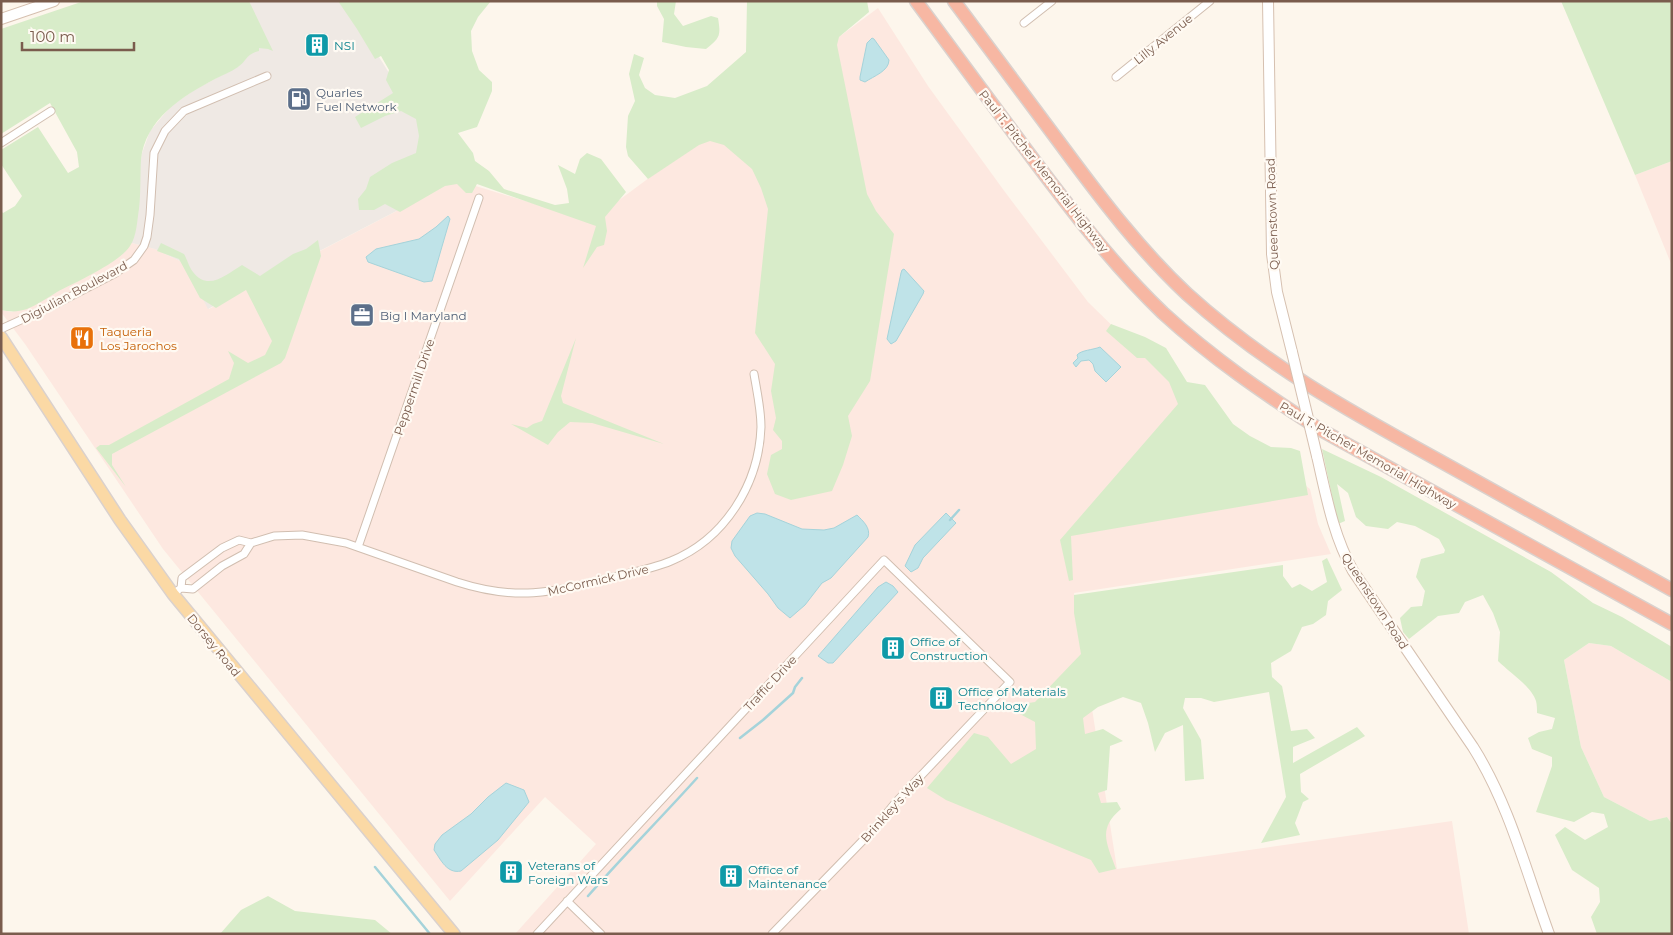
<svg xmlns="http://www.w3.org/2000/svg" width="1673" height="935" font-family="Montserrat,sans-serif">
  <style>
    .commercial { fill: #fde8e0 }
    .industrial { fill: #efe9e4 }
    .green { fill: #d8ecc9 }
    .water { fill: #bfe3e8; stroke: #a5d3da }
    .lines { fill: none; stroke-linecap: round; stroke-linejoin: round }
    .stream { stroke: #a5d3da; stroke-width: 2.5 }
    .street-casing { stroke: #d1beb0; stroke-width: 9 }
    .secondary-casing { stroke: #d6c0b0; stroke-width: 12 }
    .primary-casing { stroke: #dad1cd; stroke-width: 14 }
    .highway-casing { stroke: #dad1cd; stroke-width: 15 }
    .street { stroke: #fff; stroke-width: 7 }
    .secondary { stroke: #fff; stroke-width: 10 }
    .primary { stroke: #fbd9a5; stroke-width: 11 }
    .highway { stroke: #f7b7a3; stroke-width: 12 }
    .secondary-bridge-casing { stroke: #d6c0b0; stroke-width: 12; stroke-linecap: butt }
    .secondary-bridge { stroke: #fff; stroke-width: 10 }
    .labels { text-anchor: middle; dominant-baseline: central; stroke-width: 4.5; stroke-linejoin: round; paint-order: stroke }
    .street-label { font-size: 12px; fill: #7a5c4d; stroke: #fffaf3 }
    .culture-label { font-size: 12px; fill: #0d838f; stroke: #fffaf3; text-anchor: start }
    .service-label { font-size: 12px; fill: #4e5e75; stroke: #fffaf3; text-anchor: start }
    .food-label { font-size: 12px; fill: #c56008; stroke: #fffaf3; text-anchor: start }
  </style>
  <rect width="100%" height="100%" fill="#fdf6ec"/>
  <path class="commercial" d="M878,8L928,86L1005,192L1088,302L1173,385L1310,489L1318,524L1331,554L1074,593L1117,869L1452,821L1469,934H515L596,844L545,797L450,901L163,549L25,344L1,312V310L12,312L111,259L128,242L155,249L184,263L209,309L456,180L591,221Z
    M1672,161V266L1635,175Z
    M1589,643L1611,646L1672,682V824L1667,817L1650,821L1604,797L1581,747L1564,660Z"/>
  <path class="industrial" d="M249,1H344L456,180L208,309L184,263L155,249L128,242L142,153L150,131L171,106L196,89L239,66L251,53L255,17Z"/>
  <path class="green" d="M84,1H249L273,51L268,49L259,48V51C246,54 247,61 238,67C231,72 222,75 215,79C183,96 145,119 141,160C140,176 141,192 139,209C137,220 137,236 130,246C119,263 76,282 57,292C47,298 37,305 27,309C18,312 10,312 1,310V211L3,213L15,206L22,196L1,164V150L38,127L68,173L79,167L77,152L50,103L1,134V29Z
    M338,1H491L478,17L471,31L472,51L479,70L492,82V91L477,127L458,133L473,153L475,161L489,171L504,189L555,205L569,203L567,189L558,165L575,174L580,159L587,153L601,159L626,192L605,217L607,231L604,245L597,247L583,268L596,226L477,184L472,193H466L457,184L445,186L400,212L385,204L374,210H359L358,199L366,189L370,177L392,163L416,153L419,136L416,119L401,111L385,116L361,128L355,117L393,93L386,80L389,70L381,56L375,59L357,29Z
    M657,1H676L674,14L683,26L711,16L718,18C721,36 720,38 706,49L686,47L662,42L664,19L657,6Z
    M747,1H867L869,12L839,37L837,45L867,194L876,211L894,234L870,381L848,416L852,436L843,465L832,491L791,500L775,494L767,474L771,455L782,449V441L773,430L776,418L771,391L775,364L755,333L768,209L761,188L752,169L724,145L710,141L699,145L648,179L628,156L626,147L628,116L635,101L629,74L634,54L644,58L639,75L645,88L655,95L675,98L707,86L746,52Z
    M1561,1H1672V161L1635,175Z
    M318,240L321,256L285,358L281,363L112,454V465L126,487L96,448L100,445H109L229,379L234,363L228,351L248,363L265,355L272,341L246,290L216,308L200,298L179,259L157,251L161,243L184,254C187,259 189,267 193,272C208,292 227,274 242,265L260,276L293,254L306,249Z
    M1111,324L1145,337L1166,348L1187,382L1205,385L1233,424L1250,436L1271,447L1291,448L1300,451L1308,495L1071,536L1073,580L1069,581L1060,540L1178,404L1169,382L1145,358H1137L1106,331Z
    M576,338L561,396L563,403L664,444L592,423L570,422L558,432L548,445L511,424L527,428L533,424L542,421Z
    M1322,449L1381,477L1551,572L1593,603L1622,617L1672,647V682L1611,646L1589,643L1564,660L1581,747L1604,797L1650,821L1667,817L1672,824V934H1597L1591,917L1600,902L1599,888L1572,870L1555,835L1565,827L1585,840L1608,827L1604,814L1592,812L1574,822L1536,812L1552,766V757L1532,749L1528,738L1539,732L1552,729L1555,718L1537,713C1537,709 1537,705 1536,701C1532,687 1509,672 1498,661L1500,632L1493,613L1483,595L1465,602L1459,613L1438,616L1409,639L1403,632L1400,618L1411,607L1422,606L1425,591L1416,577L1421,559L1444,553L1445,550L1439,539L1415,526L1397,522L1388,529L1366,526L1356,517L1348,493L1337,484L1345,521L1338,524Z
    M1327,558L1342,590L1328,601L1326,615L1313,624L1302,627L1291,651L1271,663L1272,677L1282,686L1291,731L1307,729L1315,738L1293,747V763L1357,727L1365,736L1300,774L1301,792L1309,799L1303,802L1295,823L1300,835L1261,843L1286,797L1269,692L1214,702L1201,698H1185L1183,708L1201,740L1204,779L1185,781L1183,725L1165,733L1155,752L1148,723L1141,703L1123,697L1098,707L1083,718L1085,734L1103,729L1123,741L1110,746L1107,790L1098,793L1101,803L1117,802L1121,809C1097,829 1107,844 1116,869L1099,873L1091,860L946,800L927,788L974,733L988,737L1011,764L1036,749L1035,722L1016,712V705L1035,702L1081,654L1074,613V595L1283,565V576L1292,588L1300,584L1312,591L1327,582L1322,561Z
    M268,896L295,911L375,920L392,934H220L241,910Z"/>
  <path class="water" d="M872,38L874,39L889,60C889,71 874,76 865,82L860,80V77L867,43Z
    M448,216L450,219L432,281L424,282L368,262L366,257L376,249L419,239L436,227Z
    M904,269L924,291L923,294L896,341L891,344L887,339L901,273L902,270Z
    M1100,347L1121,367L1106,382L1095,371L1093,364L1089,360L1081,361L1076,367L1073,363L1078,358L1077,355C1081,350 1093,350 1100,347Z
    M757,513L765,514L802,529L824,530L834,528L857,515C863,521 871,528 868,537L831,578L822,583L805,605L790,618L778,608L768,594L735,556L731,548L732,541L750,516Z
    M946,513L956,523L923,558L918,568L911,572L905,566L915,545Z
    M886,582L893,586L898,592L833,663H828L818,656L878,587Z
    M506,783L524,790L529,802L498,840L461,871C447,874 441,860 434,850L435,844L442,835L471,814L488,797Z"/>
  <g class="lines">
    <path class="stream" d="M950,520L959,510
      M740,738L763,720L793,693L795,687L802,678
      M375,867L430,934
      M588,896C623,856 661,818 697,778"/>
    <defs>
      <path id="street" d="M1024,23L1052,1
        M1116,77L1210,1
        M1,143L51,111
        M1,329L54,305L114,274L134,260L144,246L147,237L150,215L154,153L165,131L184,111L267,76
        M358,547L479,198
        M181,588L182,578L222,548L239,540L251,543L274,536L302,535L346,543L457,582C516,601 551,593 609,578C630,573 652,569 671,561C725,539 759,484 761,427C761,409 757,392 754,374
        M177,591L181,588L193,589L222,566L244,554L251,543
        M567,901L601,934
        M537,934L884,560L1010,682L895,803L875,828L772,934"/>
      <path id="secondary" d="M1268,1L1272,254L1277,292L1292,352
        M1,19L54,1
        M1317,456C1326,495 1333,535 1353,571L1473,747C1509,804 1526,871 1549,934"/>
      <path id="primary" d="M1,337L120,520L173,594L454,934"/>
      <path id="highway" d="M916,1C953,51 990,101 1027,151C1069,207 1112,264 1163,313C1212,358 1266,395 1321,430L1672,624
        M954,1C991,51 1028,100 1065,150C1102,200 1141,251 1187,294C1264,364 1349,411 1440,461C1517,504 1594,547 1672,590"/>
    </defs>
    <use href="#street" class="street-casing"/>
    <use href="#secondary" class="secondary-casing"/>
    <use href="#primary" class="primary-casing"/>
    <use href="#highway" class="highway-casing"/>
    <use href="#street" class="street"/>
    <use href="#secondary" class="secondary"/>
    <use href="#primary" class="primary"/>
    <use href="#highway" class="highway"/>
    <defs>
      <path id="secondary-bridge" d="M1292,352L1317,456"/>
    </defs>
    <use href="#secondary-bridge" class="secondary-bridge-casing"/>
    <use href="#secondary-bridge" class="secondary-bridge"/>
  </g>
  <defs>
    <symbol id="building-square" viewBox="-11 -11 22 22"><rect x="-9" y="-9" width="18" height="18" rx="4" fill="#0f9aa8" stroke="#fffaf3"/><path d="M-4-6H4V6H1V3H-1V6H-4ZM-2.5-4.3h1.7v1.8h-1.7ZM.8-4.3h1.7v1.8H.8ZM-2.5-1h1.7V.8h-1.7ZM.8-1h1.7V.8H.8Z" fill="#fff"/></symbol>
    <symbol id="fuel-square" viewBox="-11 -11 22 22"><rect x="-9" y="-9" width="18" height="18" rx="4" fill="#5c6f8a" stroke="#fffaf3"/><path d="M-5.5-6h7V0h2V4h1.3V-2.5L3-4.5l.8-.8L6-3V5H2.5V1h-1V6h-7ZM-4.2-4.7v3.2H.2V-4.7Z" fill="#fff"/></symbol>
    <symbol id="office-square" viewBox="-11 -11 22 22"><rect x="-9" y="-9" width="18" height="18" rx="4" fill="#5c6f8a" stroke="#fffaf3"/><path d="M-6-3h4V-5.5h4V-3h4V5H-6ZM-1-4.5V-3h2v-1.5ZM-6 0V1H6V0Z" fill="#fff"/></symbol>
    <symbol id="restaurant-square" viewBox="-11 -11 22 22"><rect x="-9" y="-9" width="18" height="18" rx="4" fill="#e8710a" stroke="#fffaf3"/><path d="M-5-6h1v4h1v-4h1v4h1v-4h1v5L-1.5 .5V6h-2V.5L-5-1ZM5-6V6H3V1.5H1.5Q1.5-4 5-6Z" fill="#fff"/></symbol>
  </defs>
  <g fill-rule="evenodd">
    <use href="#building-square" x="303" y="31" width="28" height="28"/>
    <use href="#fuel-square" x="285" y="85" width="28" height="28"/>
    <use href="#office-square" x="348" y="301" width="28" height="28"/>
    <use href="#restaurant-square" x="68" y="324" width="28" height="28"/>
    <use href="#building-square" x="879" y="634" width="28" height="28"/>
    <use href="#building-square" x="927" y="684" width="28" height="28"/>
    <use href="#building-square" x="497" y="858" width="28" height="28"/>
    <use href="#building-square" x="717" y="862" width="28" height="28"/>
  </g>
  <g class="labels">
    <g class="street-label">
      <text transform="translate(1163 39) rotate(-39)">Lilly Avenue</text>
      <text transform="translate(1044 171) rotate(52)">Paul T. Pitcher Memorial Highway</text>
      <text transform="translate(1272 214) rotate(-92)">Queenstown Road</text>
      <text transform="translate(74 292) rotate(-28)">Digiulian Boulevard</text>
      <text transform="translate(414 387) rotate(-71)">Peppermill Drive</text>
      <text transform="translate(1368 455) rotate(30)">Paul T. Pitcher Memorial Highway</text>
      <text transform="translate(598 580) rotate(-13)">McCormick Drive</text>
      <text transform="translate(1375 601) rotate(57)">Queenstown Road</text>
      <text transform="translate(214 645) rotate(51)">Dorsey Road</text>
      <text transform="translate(770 683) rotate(-47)">Traffic Drive</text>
      <text transform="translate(892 808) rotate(-48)">Brinkley's Way</text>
    </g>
    <g class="culture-label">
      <text x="334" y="45">NSI</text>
      <text x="910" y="641">Office of<tspan x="910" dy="14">Construction</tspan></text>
      <text x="958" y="691">Office of Materials<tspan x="958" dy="14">Technology</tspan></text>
      <text x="528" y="865">Veterans of<tspan x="528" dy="14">Foreign Wars</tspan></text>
      <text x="748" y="869">Office of<tspan x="748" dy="14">Maintenance</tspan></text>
    </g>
    <g class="service-label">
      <text x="316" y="92">Quarles<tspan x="316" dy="14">Fuel Network</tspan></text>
      <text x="380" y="315">Big I Maryland</text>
    </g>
    <g class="food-label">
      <text x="100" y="331">Taqueria<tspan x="100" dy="14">Los Jarochos</tspan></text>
    </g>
  </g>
  <rect width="1673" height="935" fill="none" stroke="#7a5c4d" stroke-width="5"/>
  <path d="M22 42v8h112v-8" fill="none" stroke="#7a5c4d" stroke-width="2.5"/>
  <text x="30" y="42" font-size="15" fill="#7a5c4d" stroke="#fffaf3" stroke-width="4" paint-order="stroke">100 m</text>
</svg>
